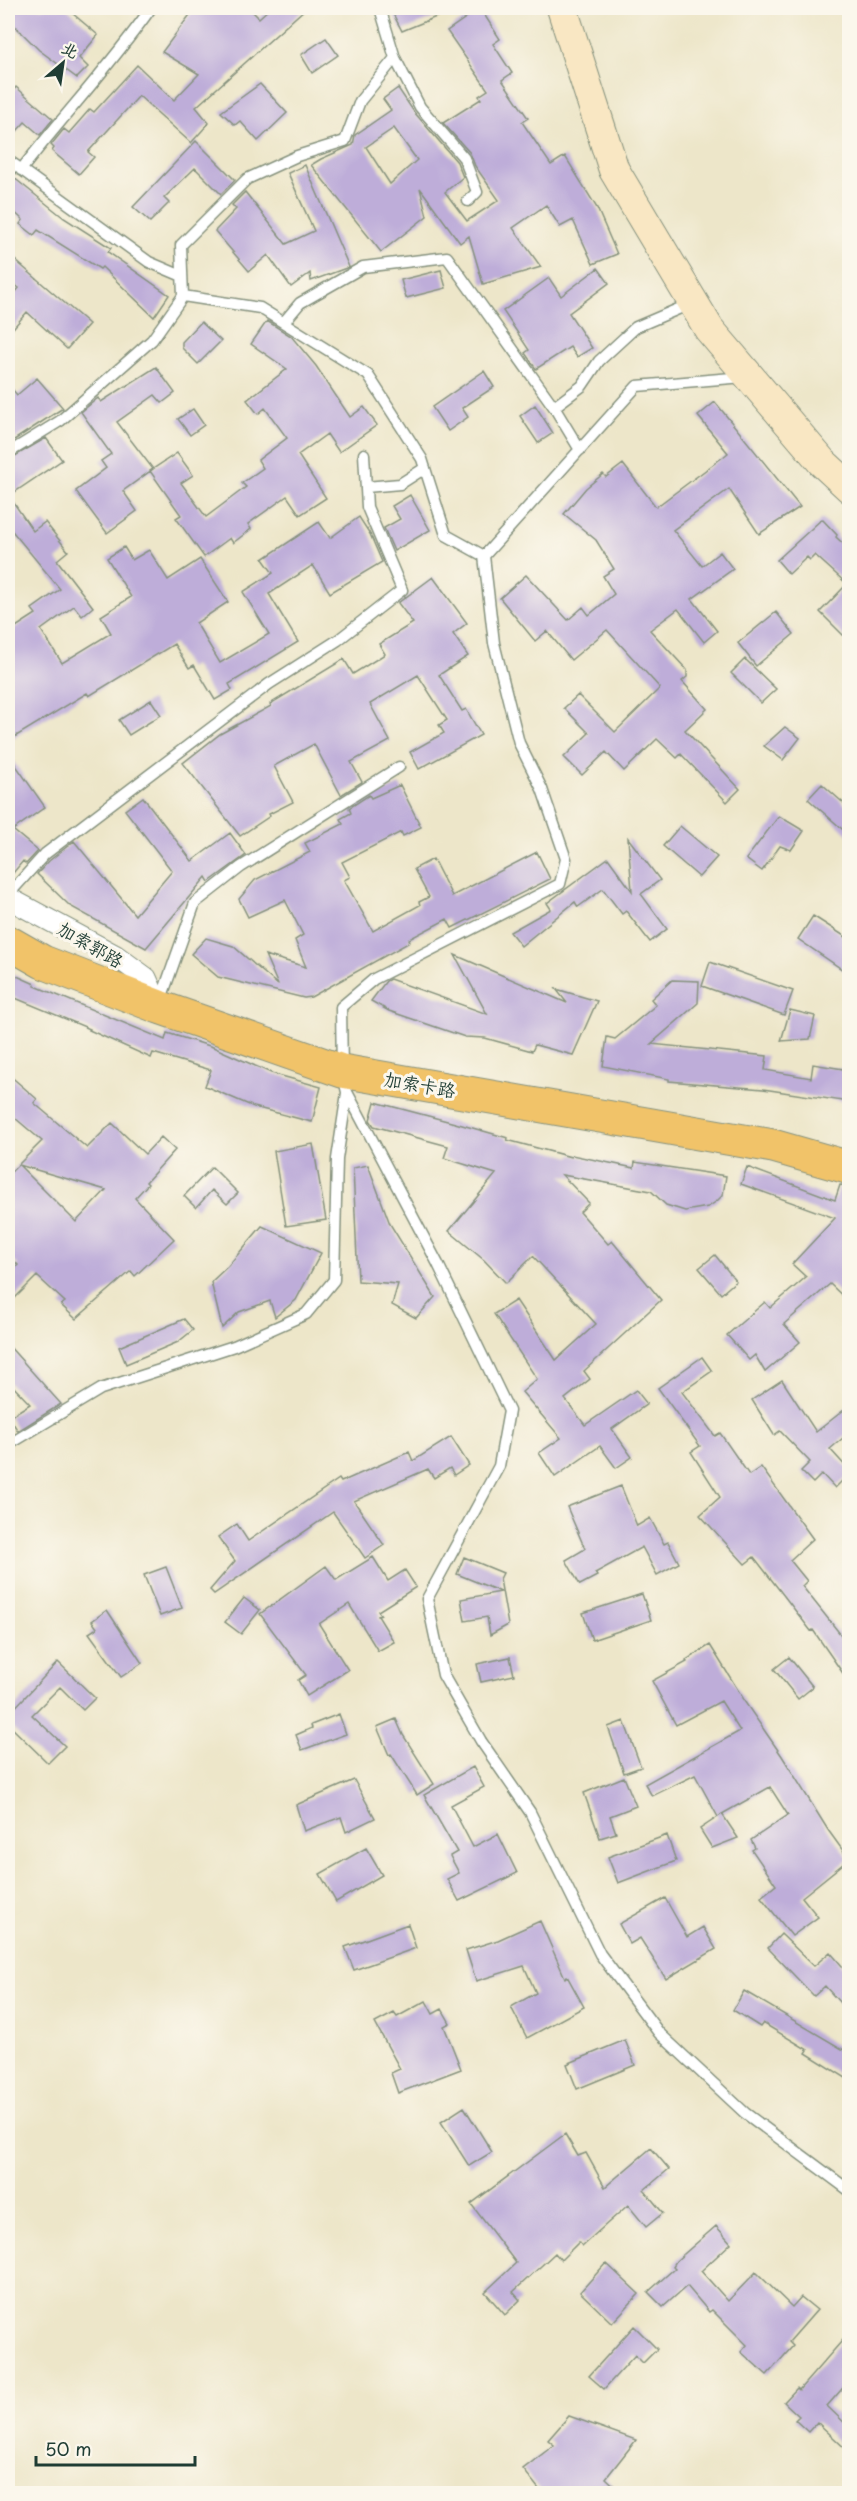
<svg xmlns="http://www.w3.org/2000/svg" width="857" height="2501" font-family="'Playpen Sans','LXGW WenKai TC',sans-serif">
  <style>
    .building { fill: #beadd9; fill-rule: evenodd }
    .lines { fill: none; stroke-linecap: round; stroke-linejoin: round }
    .lane-casing { stroke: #86927e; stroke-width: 13 }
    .street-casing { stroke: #86927e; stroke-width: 23 }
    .secondary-casing { stroke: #86927e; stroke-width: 32 }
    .primary-casing { stroke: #86927e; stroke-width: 35 }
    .lane { stroke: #fff; stroke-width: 10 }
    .street { stroke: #fff; stroke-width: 21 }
    .secondary { stroke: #f9e7c3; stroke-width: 30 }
    .primary { stroke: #f1c369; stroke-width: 33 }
    .labels { text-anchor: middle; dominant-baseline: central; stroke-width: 6; stroke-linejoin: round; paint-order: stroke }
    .street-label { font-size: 18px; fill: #1f3d34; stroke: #fbf7ec }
  </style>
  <rect width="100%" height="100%" fill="#fbf7ec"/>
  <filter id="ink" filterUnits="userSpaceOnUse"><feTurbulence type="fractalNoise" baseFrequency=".0167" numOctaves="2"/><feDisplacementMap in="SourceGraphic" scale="12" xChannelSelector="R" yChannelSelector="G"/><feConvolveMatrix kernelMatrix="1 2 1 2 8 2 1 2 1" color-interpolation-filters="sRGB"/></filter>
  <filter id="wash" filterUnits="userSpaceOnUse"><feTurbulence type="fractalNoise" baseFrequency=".008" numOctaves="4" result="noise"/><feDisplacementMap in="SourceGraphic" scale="24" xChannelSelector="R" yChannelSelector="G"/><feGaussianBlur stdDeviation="1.35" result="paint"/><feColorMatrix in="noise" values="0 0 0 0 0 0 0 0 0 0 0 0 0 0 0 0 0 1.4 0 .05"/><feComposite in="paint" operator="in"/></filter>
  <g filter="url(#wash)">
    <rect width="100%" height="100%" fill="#ede6c9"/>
    <g id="blocks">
      <path class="building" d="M8,8H66L98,35L79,58L88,67L77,78L39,50L8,19Z
        M195,8H249L259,18L270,8H306L196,107L209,123L191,143L139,96L88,152L94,157L79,174L52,151L54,148L51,145L64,129L69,133L90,109L94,112L137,65L174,100L199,74L162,52Z
        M390,8H458L402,31Z
        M480,8L500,39L493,44L512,73L502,80L528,118L522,122L551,165L565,156L597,208L617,254L593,264L573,220L560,227L546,205L513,228L541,267L483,284L469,236L460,243L420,188L427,216L381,252L311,165L321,159L353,145L355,135L391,110L383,99L398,88L414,112L457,162L463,177L445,192L467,221L499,200L475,166L470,153L443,123L481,99L479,96L488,90L447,31ZM394,128L417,160L390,184L366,147Z
        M326,38L338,55L312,73L301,55Z
        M260,84L287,113L258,141L240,121L235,125L221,112Z
        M16,87L53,119L40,135L25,122L8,141V97Z
        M196,141L235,180L221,194L195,168L164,198L169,203L150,222L133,207Z
        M305,165L349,267L311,281L310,273L291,287L268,255L249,271L215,231L236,209L232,205L245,192L286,244L314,231L288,173Z
        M8,173L64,218L111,248L108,252L169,295L154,317L102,267L100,269L38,230L34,235L20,224L23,220L8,206Z
        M8,254L89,324L67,349L27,312L8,334V301L19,288L8,279Z
        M598,268L609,283L569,313L592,348L577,357L570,347L536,369L525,353L529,350L503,311L549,278L561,296Z
        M441,270L446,288L406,298L401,280Z
        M267,321L291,336L316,366L350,417L364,407L377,425L339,452L327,434L298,455L326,498L300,515L287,496L248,524L251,529L233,543L230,538L204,557L176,518L181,515L150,471L177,453L193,475L181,483L206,517L246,487L242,483L263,468L258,460L287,438L265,408L258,414L247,400L287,369L251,344Z
        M201,322L221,341L198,364L182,348V342Z
        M156,367L175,393L162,403L155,395L117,422L153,469L123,491L137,511L107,533L76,491L106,468L101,461L111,454L81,412L98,398L101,402Z
        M484,371L494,387L462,408L468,417L448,431L432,407Z
        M37,378L63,408L8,444V384L17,395Z
        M715,402L800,507L759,534L729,489L673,530L702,566L720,552L733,569L692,599L717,631L704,642L678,609L650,630L687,670V677L682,681L707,709L685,730L740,789L727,802L681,754L677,758L657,739L624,771L606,752L582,775L564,757L589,733L564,708L578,695L615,732L660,688L607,630L571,660L547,631L535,641L500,598L526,575L568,620L583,607L589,615L614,594L603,576L614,569L596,540L564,514L586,488L603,474L606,477L623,464L656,507L723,457L728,453L698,416Z
        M535,405L553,433L538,443L520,416Z
        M193,409L204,425L190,435L178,419Z
        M46,438L62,460L9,496L33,531L45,522L68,551L57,560L93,607L82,616L74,606L41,630L62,663L111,633L101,616L131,597L107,558L124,547L132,560L149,550L168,580L200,559L228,602L196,623L220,663L269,634L243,592L273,573L263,559L319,522L330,538L359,517L370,534L382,562L330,593L313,565L269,594L298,642L229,684L232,690L215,700L194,665L189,668L174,644L89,696L87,693L13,738L8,729V632L36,614L32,609L60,589L8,526V460Z
        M410,495L430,530L394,551L384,528L400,519L392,506Z
        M822,519L837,535L836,537L849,549V641L820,612L847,584L815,555L810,560L807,557L789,574L777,560Z
        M433,577L467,623L453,634L468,656L439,675L462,711L466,709L481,735L419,769L410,752L444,733L439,725L447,720L418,675L370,704L390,741L351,762L362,782L341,795L314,744L274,766L293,802L269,814L270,816L240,836L183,763L220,734L271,706L270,704L344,659L353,674L385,654L379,644L413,623L398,603Z
        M776,612L794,634L756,666L738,643Z
        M745,659L776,689L761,703L731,673Z
        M151,700L161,715L129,735L119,720Z
        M785,727L800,738L783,760L764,746Z
        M8,754L45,807L13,830L38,851L26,864L23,861L8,879Z
        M822,784L849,808V835L808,799Z
        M400,785L421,827L403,836L401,832L342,862L350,877L344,880L373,931L420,905L419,902L429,897L414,869L433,859L452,896L537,852L550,879L452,928L447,919L409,939L410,942L311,997L304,998L218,977L191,954L206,938L233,946L278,985L265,955L306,967L295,940L303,935L285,900L248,917L239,899L255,880L310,852L305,843L343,824L340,819L351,813L349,808L369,795L371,798Z
        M143,797L192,861L230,833L246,855L209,882L206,877L146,948L70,906L37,874L49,861L74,841L135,915L172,871L125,810Z
        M779,816L804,831L791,850L780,846L762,871L746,859Z
        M680,826L717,857L699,877L663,846Z
        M628,838L660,880L641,894L667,929L650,942L626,911L622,914L603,889L578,907L575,902L521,946L510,932L551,909L547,903L608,858L632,891Z
        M813,916L849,939V974L798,939Z
        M455,955L567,1003L556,989L597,1001L573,1055L535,1045L532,1051L485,1038L465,1037L389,1011L371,1001L386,981L390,979L487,1014Z
        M710,962L793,991L784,1015L702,986Z
        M8,972L35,984V986L165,1040L167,1033L213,1047L271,1073L321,1087L312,1122L254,1107L205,1086L211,1070L153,1053L151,1058L89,1030L90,1029L8,995Z
        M672,980L699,981L698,1003L651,1044L767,1056L765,1070L811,1078L813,1064L849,1070V1102L763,1089L669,1081V1079L603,1066L607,1037L615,1039L656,1005L651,999Z
        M790,1010L815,1016L810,1039L781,1041Z
        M8,1074L37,1099L34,1103L87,1148L112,1123L145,1154L161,1137L175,1150L146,1182L148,1184L135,1198L174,1239L135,1276L131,1271L76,1319L61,1305L65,1302L37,1276L8,1305V1276L18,1265L8,1254V1175L42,1141L8,1112ZM19,1165L106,1190L76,1222Z
        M375,1102L455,1123L508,1138L507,1140L571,1157L572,1155L634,1168L635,1162L726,1176L723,1195L717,1201L708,1207L685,1211L666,1205L651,1191L562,1175L589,1203L580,1212L608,1244L612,1241L661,1300L584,1371L590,1379L565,1399L585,1425L636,1390L647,1404L612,1429L632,1457L616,1468L600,1446L555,1477L539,1453L561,1438L522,1392L537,1379L494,1314L516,1300L556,1360L596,1324L533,1256L506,1283L484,1260L449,1231L496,1174L444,1158L448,1146L374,1126L370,1120Z
        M313,1144L326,1220L286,1226L274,1151Z
        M368,1165L390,1224L435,1297L416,1318L392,1305L398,1284L358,1281L353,1168Z
        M212,1167L238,1193L227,1204L212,1190L196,1208L184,1196Z
        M747,1167L835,1200L840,1185L849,1186V1302L830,1284L784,1324L800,1342L765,1372L755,1355L749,1360L727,1335L765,1302L770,1308L806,1277L792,1264L835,1218L741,1184Z
        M262,1226L321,1253L296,1300L275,1317L270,1301L239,1312L222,1328L211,1282L228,1266Z
        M715,1255L736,1281L721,1294L699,1268Z
        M184,1319L193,1330L178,1342L126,1364L119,1347Z
        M8,1345L61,1404L18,1431L9,1417L30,1404L8,1381Z
        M702,1357L712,1371L682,1392L715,1436L720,1433L749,1475L761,1467L813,1539L790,1560L807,1581L802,1586L849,1645V1682L813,1630L811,1631L754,1557L745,1564L700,1515L720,1497L691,1452L700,1446L658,1388Z
        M782,1380L816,1432L849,1406V1433L830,1449L849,1470V1474L835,1488L822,1474L813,1483L801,1471L810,1462L780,1431L774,1435L752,1400Z
        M451,1437L469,1465L454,1475L450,1468L434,1478L428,1469L354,1501L384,1545L365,1558L333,1512L214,1594L210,1590L235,1561L218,1537L237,1524L248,1541L339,1479L341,1482L409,1452L413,1461Z
        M621,1486L637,1526L650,1518L664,1544L668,1542L679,1563L657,1575L642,1547L595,1573L597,1576L580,1585L566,1560L585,1549L567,1507Z
        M373,1557L388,1581L405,1570L416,1587L378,1611L381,1615L378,1616L394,1642L378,1651L349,1604L319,1624L348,1670L307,1696L298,1680L306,1675L260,1614L326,1566L336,1580Z
        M464,1557L503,1573L500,1579L508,1625L490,1635L487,1617L465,1621L461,1599L501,1592L457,1574Z
        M166,1567L182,1608L160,1616L144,1575Z
        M642,1594L651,1620L592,1640L583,1613Z
        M244,1598L260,1610L241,1634L225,1622Z
        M107,1610L142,1663L121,1677L89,1633L97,1628L92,1621Z
        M710,1645L743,1698H742L782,1756L828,1830L849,1859L802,1897L818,1917L792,1936L761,1897L776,1885L752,1850L755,1848L751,1840L788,1815L770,1787L722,1814L738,1838L712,1848L700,1829L721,1815L718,1817L695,1775L652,1796L645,1784L740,1731L721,1701L676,1725L652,1681L687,1662L686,1660Z
        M510,1657L514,1675L481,1682L477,1664Z
        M789,1657L813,1687L798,1699L774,1669Z
        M58,1662L95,1698L83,1710L60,1687L32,1715L65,1746L48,1763L8,1724V1715Z
        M339,1714L346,1734L302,1750L296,1735L312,1728L311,1725Z
        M396,1719L403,1735L434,1784L417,1795L391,1754L389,1755L377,1727Z
        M624,1721L641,1767L624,1773L608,1727Z
        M473,1767L484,1787L451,1805L473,1847L498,1834L517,1873L459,1901L447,1879L459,1873L450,1856L457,1852L424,1795Z
        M624,1777L636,1806L610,1816L616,1833L600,1838L584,1793Z
        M354,1780L375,1818L346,1832L341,1817L304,1831L296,1805Z
        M667,1835L676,1861L618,1883L608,1857Z
        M366,1848L382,1875L336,1902L320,1874Z
        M665,1898L687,1937L703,1927L716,1949L666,1979L640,1938L630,1944L619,1924Z
        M540,1921L565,1978L567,1976L584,2007L527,2038L511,2007L536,1993L524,1966L476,1981L466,1950L498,1940Z
        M408,1924L416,1948L354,1970L345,1947Z
        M781,1934L814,1966L830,1952L849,1974V2013L825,1986L814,1996L768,1948Z
        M744,1991L849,2053V2080L806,2053L808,2050L763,2023L760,2027L733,2010Z
        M426,2001L433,2014L442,2009L450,2023L444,2026L461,2069L398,2093L391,2073L400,2069L375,2023L394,2013L397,2017Z
        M625,2040L635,2065L577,2089L567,2064Z
        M464,2107L492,2152L469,2166L441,2122Z
        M565,2134L578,2156L586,2153L605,2187L651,2148L669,2169L644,2190L663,2213L646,2227L628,2205L582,2246L579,2242L561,2260L555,2253L513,2292L520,2300L505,2315L485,2292L516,2263L471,2204Z
        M716,2226L731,2243L701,2271L728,2301L756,2272L792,2307L801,2297L817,2310L789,2342L793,2346L767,2375L741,2352L747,2345L712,2310L709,2312L687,2286L663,2307L648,2292L675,2268L673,2266L676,2261Z
        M606,2263L639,2294L612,2323L580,2292Z
        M634,2326L657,2349L643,2363L635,2355L604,2389L589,2376Z
        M849,2333V2381L827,2406L849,2427V2452L817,2422L808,2432L795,2420L799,2416L784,2402L797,2388L799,2390Z
        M569,2416L636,2440L606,2478L622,2493H542L523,2469L554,2445L548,2440Z"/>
    </g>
  </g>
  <g filter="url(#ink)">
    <use href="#blocks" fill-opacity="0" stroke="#86927e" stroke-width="1.5"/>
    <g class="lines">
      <defs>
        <path id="lane" d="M380,8L395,58L420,107L464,158L477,192L468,201
          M8,160L149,262L182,276
          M21,170C64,115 112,64 151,8
          M183,296L260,308L368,375L422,459L446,535L484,556
          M284,322L300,303L363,267L447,257L554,407L580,450
          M744,377L637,386L484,556L494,643L519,743L542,789L566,859L560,884L374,979L341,1007L342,1071L347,1092L438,1264L509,1411L499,1466L427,1599L443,1675L481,1741L530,1812L600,1954L659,2033L745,2113L850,2191
          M554,407L582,386L599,361L636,327L690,304
          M8,453L60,421L152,340L183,296L181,245L247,179L297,156L345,141L360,101L395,58
          M366,487L400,484L425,468
          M8,895L45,854L269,684L338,640L402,590L367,507L364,454
          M160,1002L195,903L241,867L399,767
          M8,1445L101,1389L234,1346L306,1314L334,1280L337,1159L347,1093"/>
        <path id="street" d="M8,898L116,956L146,978L159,1007"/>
        <path id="secondary" d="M562,8L614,170L709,329L822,462L850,488"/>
        <path id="primary" d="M8,942L43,962L159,1007L342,1071L773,1146L850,1168"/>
      </defs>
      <use href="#lane" class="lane-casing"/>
      <use href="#street" class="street-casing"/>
      <use href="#secondary" class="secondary-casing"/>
      <use href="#primary" class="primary-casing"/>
      <use href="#lane" class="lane"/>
      <use href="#street" class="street"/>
      <use href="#secondary" class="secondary"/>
      <use href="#primary" class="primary"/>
    </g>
  </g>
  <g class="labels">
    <g class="street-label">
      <text transform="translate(91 944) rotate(30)">加索郭路</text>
      <text transform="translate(420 1084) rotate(10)">加索卡路</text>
    </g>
  </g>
  <rect width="857" height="2501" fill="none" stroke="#fbf7ec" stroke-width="30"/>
  <g transform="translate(63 63) rotate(29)" stroke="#fbf7ec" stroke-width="4.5" paint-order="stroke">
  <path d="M0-4.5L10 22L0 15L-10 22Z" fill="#1f3d34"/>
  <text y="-9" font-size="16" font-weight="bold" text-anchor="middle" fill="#1f3d34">北</text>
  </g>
  <path d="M36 2456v9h159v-9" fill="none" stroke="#1f3d34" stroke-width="3"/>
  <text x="45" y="2456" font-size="18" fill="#1f3d34" stroke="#fbf7ec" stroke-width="4.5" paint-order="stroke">50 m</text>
</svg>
